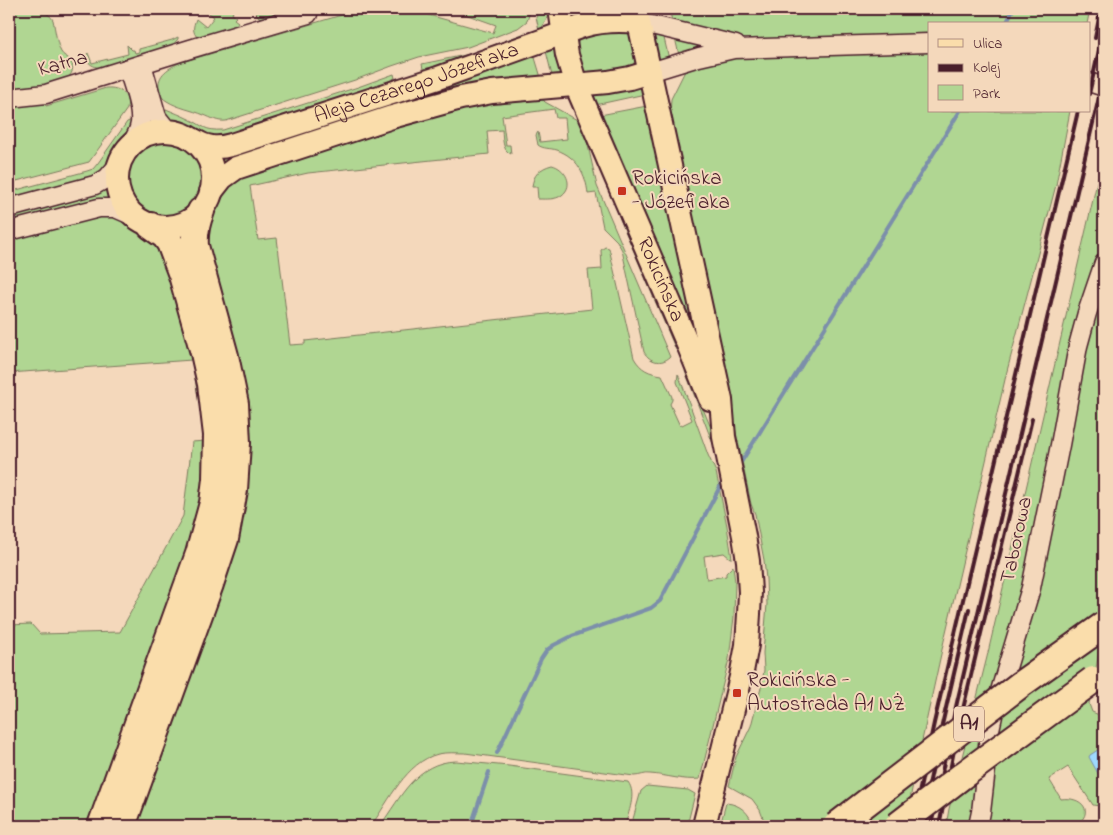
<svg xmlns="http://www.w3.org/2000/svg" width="1113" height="835" font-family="'Indie Flower',sans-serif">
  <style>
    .green { fill: #b0d692; stroke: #7d7a5e }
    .water { fill: #9ed9ff; stroke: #7c8faa }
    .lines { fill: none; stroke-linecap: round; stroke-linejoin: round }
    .stream { stroke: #7c8faa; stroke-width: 4 }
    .minor-casing { stroke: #4a1f2b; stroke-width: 21 }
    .major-casing { stroke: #4a1f2b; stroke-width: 26 }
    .highway-casing { stroke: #4a1f2b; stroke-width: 30 }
    .minor { stroke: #f4d8bb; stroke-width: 18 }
    .major { stroke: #faddab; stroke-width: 22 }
    .highway { stroke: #faddab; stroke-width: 26 }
    .rail { stroke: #4a1f2b; stroke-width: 4 }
    .highway-bridge-casing { stroke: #4a1f2b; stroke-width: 30; stroke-linecap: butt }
    .highway-bridge { stroke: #faddab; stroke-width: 26 }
    .poi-dot { fill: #c8321e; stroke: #f4d8bb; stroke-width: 2 }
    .labels { text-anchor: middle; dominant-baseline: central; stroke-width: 4; stroke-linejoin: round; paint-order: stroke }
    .shield { fill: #f4d8bb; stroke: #7d5656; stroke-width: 1 }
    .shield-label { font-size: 20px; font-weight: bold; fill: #4a1f2b }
    .street-label { font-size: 21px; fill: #4a1f2b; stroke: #f4d8bb }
    .poi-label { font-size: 21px; fill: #4a1f2b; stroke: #f4d8bb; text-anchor: start }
  </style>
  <rect width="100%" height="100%" fill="#f4d8bb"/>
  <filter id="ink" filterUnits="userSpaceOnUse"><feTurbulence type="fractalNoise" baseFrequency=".02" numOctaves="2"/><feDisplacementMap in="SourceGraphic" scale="10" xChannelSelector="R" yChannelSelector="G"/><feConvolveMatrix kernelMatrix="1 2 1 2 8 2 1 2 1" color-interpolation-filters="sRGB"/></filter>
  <g filter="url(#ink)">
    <path class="green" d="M9,9C24,9 44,5 53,20C55,29 57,45 61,52C63,56 68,57 70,60C76,68 71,77 64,81L9,94Z
      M204,9H230L233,12L232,14L236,17L234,19L238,22L233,30L198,38C192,32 193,27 196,19L206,27L214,17Z
      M256,9H264L265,10L269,9H302L262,19C257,16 256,14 256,9Z
      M362,9H397L418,12L493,33L496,25L462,13L475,9H531L527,21L518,28L468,47L419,57L392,66L355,80L226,121C217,122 212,118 204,115C192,110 178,108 167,101C163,99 161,96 160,92C155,76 167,69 179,63Z
      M539,9H548C548,17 546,24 539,30L536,17Z
      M570,9H626V10L572,20Z
      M659,9H1090L1087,24H929V37L750,40L736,38L672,24L671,16Z
      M627,31L631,35L636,58L632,68L588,74C580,68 573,48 580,38C580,38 585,33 586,32Z
      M647,32L663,34L669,59L656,63Z
      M525,33L528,37L461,61L423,69L422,64L470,54Z
      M178,37V39L171,47L102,68C93,67 88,64 85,56L88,53L92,63L128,54L127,45L132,50H134L135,53L139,52V49L172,40Z
      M675,38L704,46L679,55Z
      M556,42L569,74L553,80L545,47Z
      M929,49V111H1070L1056,185L1007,371L943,645L916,768L905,826H766L760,810L752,799L729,786L736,757L751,726L753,718L762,684L764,670L763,653L767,604L766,579L764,560L755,514L751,504L670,116L671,99L685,71L684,69L732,56Z
      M533,51L542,81L221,169L216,155Z
      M394,74L395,78L365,93L228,138L205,135L188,125L169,119L162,110L166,109C173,112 181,115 189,119C204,126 204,131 223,130L358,87Z
      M642,84L645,94L595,105L591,92Z
      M106,88C120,87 130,94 127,109L89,162L9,183V103L43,100L46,106Z
      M543,96L544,101L545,102L579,121L587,141L597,186L670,357C661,365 650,362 644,352L622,250L617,241L603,227L596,193L588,194C586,174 577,157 557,150C550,148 543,149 538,145L536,135L538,132L540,142L567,139L565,118H556L554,109L502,116L506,145H510L511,154C502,150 503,139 502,130L487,131L489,154L308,173L250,186L258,240L277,238L290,345L305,344V341L592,309L588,270L602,269L601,250L605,247L609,248L634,358C641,370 649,373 662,375L672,397V400L670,404L680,426L692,420L677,382L678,374L687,397L708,455L716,472L727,526L732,558H730L724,553L704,556L707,579L726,576V573L733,566L735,582L734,617L729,659L700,779C683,781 667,775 650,774C645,773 640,776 634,776L465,753C456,753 447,752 438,754C406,762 389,801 371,826H130L209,610L202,240L212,215L217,207L220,197L234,178L446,109Z
      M647,106L695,332H693L600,115Z
      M134,119L129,133L118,145L105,167L96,176L9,199V192L87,171L93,169L98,163L127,122Z
      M125 179a40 40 0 1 1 80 0a40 40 0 1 1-80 0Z
      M1104,152V248L1096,275L972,826H946L949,809L987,657Z
      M552,165C565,168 575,185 562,195C556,200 546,199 538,199L537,187H532C533,175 540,168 552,165Z
      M108,187L111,200L9,224V215Z
      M616,207H618L677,345L676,350L620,219Z
      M100,216L113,217L119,219L137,231L151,237L159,242L207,411L202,514L92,826H9V625L31,624L40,634L120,632L183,516L192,442L205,441L192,360L9,373V240Z
      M1104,274V627L1089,704L1092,712L1104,717V805L1100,806L1093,805L1068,767L1049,779L1061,799C1082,796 1096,812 1075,826H983L996,739L1075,378Z
      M685,371L688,373L719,447L718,457Z
      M456,761L509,766L628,782C637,794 628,813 625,826H380C401,797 416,762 456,761Z
      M647,786L688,790L695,794L687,826H631L641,791Z
      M726,803C740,804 750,813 753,826H720Z"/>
    <path class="water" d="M1104,746V776L1102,778L1100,777L1089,757L1090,755Z"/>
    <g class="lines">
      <path class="stream" d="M1006,24L1013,9
        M738,466L740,464L960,111
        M497,753L541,659L547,650L554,645L572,636L651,608L660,601L724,479
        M471,826L489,772"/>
      <defs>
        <path id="minor" d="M639,22L736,45
          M142,64L157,117L165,127L172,131
          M128,69C132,84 142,107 140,123C139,130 135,138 131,144
          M650,72L699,57L734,49L929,43
          M1089,82L1104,87
          M9,98L46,94L55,91L190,49L308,14
          M9,208L95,185L107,178L119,164
          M9,231L99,208H115L131,215
          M978,826L981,812L986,769L989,734L994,711L1031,588L1060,445L1078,346L1087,313L1104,263"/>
        <g id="major">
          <path id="s1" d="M560,9L567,55L576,85L689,347L710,399"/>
          <path d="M636,9L721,400L724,437L744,536L748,561L750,592L749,614L747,645L741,677L704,826"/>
          <circle cx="165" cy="179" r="48"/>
          <path id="s2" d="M194,140C206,148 217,149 231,145L438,78L583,26C602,20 620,20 639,22"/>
          <path d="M211,192L222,178L236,168L392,117L461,98L492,92L608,82L630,78L650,72"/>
        </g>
        <path id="highway" d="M101,826L199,554L213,503L216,479L217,435L211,384L204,353L182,275L170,243L165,236L151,226
          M122,826L210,584L225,539L234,490L237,443L235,404L225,356L195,246C194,233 196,223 201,211"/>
      </defs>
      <use href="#minor" class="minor-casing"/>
      <use href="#major" class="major-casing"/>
      <use href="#highway" class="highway-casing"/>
      <use href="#minor" class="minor"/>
      <use href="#major" class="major"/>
      <use href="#highway" class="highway"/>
      <path class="rail" d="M1095,38L1101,9
        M1089,94L1104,28
        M912,826L934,723L1078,111
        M920,826L942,725L969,609
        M931,826L951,728L1104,76
        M939,826L958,730L1032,419"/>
      <defs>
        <path id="highway-bridge" d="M836,826L1021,684L1104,625
          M897,826L962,776L1093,680"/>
      </defs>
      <use href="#highway-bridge" class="highway-bridge-casing"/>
      <use href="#highway-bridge" class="highway-bridge"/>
    </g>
  </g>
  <g class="poi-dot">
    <rect x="617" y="186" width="10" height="10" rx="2.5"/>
    <rect x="732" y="688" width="10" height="10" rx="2.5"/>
  </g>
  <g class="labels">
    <rect class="shield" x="954" y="706.5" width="30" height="35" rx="4"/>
    <g class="shield-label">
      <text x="969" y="724">A1</text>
    </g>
    <g class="street-label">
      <text transform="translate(63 64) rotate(-15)">Kątna</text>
      <text stroke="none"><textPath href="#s2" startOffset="234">Aleja Cezarego Józefiaka</textPath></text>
      <text stroke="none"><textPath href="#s1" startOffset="290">Rokicińska</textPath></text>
      <text transform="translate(1017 540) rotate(-78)">Taborowa</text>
    </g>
    <g class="poi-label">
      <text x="632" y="179">Rokicińska<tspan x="632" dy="24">- Józefiaka</tspan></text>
      <text x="747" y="681">Rokicińska -<tspan x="747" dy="24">Autostrada A1 NŻ</tspan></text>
    </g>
  </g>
  <rect width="1113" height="835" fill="none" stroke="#f4d8bb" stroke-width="30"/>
  <rect x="15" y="15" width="1083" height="805" fill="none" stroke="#4a1f2b" stroke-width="2" filter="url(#ink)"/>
  <rect x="928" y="22" width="162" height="90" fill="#f4d8bb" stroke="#b08e81"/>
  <rect x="938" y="39" width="25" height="8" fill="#faddab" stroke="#b08e81"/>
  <text x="973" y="48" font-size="15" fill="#4a1f2b">Ulica</text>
  <rect x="938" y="64" width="25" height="8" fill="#4a1f2b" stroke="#b08e81"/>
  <text x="973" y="72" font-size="15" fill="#4a1f2b">Kolej</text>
  <rect x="938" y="85" width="25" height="15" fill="#b0d692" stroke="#b08e81"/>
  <text x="973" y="98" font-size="15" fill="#4a1f2b">Park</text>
</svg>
